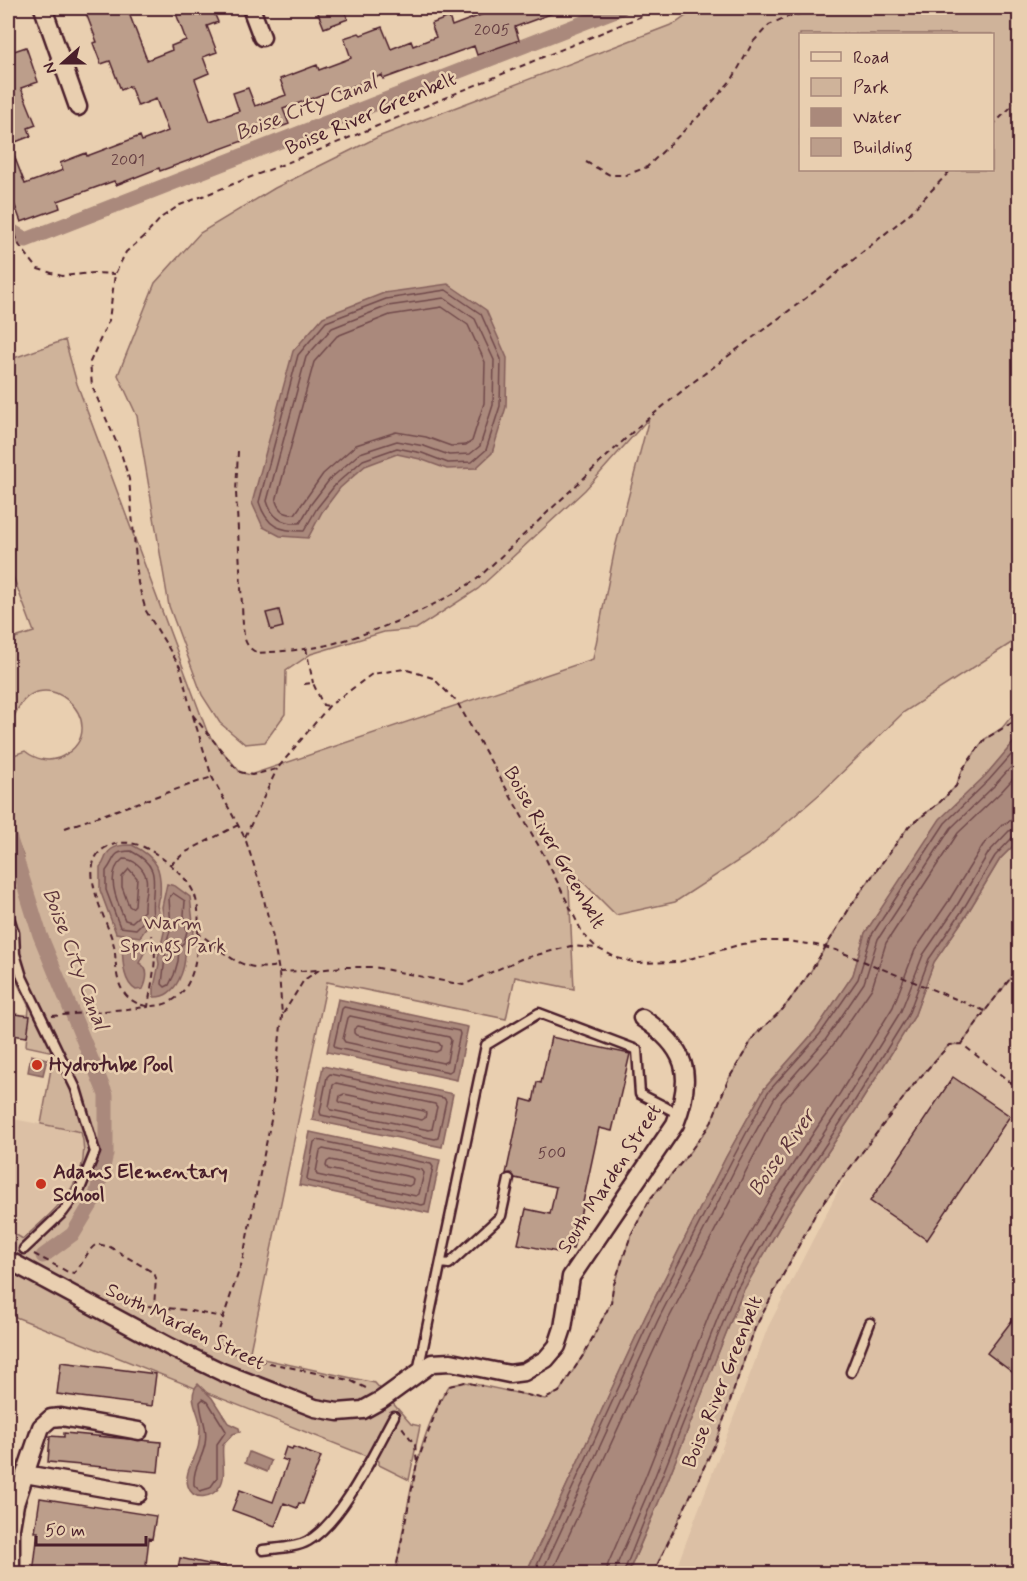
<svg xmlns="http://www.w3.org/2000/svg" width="1027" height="1581" font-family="Mynerve,sans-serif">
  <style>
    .built { fill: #dcc0a5 }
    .green { fill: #cfb39a; stroke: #8c6962; stroke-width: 1.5; fill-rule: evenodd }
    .water { fill: #aa897b; stroke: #845f5b; stroke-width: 1.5 }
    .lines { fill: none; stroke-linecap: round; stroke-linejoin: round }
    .shore { stroke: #70494b; stroke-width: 1.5 }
    .canal { stroke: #aa897b; stroke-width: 15 }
    .building { fill: #bc9e8b; stroke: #4a1f2b; stroke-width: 1.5 }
    .service-casing { stroke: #4a1f2b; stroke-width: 13 }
    .minor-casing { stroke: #4a1f2b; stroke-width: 21 }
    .path { stroke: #4a1f2b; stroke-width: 2; stroke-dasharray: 6 4.5; stroke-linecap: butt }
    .service { stroke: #e9cfb0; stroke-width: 8 }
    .minor { stroke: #e9cfb0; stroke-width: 16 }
    .poi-dot { fill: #c8321e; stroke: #e9cfb0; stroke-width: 2 }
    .labels { text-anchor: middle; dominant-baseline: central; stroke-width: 5; stroke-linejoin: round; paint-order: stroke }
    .number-label { font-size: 16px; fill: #663f43 }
    .street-label { font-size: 20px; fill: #4a1f2b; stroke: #e9cfb0 }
    .park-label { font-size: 20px; fill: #5e353c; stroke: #e9cfb0 }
    .poi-label { font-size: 20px; font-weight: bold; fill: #4a1f2b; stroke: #e9cfb0; text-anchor: start }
    .water-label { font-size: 21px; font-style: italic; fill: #5d343b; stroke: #e9cfb0 }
  </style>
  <rect width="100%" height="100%" fill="#e9cfb0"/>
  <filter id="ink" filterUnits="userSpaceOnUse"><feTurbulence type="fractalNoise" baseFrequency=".0167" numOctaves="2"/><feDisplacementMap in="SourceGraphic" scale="12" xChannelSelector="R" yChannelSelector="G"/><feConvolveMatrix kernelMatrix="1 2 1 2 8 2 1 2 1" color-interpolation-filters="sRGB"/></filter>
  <g filter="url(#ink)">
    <path class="built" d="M1019,864V1573L674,1574L768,1327L922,1027Z
      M8,1118L81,1132L83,1138V1156L71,1191L23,1239L8,1230Z"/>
    <path class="green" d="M697,8H1019V638L904,712L822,792L755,850L675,902L616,915L568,867L574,989L515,977L506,1019L327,982L249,1356L375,1383L411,1424L420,1426L409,1480L379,1465V1461L8,1314V1230L23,1239C53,1212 95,1178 81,1132L41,1124L54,1052L26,1046L29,1007L8,963V865L24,858L8,820V757L25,751C36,760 50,763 63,756C119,725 36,650 13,720L8,723V640L34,632L8,563V360L65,340L77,384L208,734L240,772L250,775L593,659L615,548L649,418L585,490L478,589L416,629L384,632L311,654L286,671L285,714L265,742L245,744L220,723L202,695L169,606L137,416L118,375L155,283L200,233L275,188L378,137L676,23ZM800,34H992V170H800Z
      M1019,707V736L914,860L865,933L853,975L815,1031L764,1089L726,1157L646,1315L526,1573L395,1574C407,1513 415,1438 449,1386L465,1382L545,1399L559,1392L584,1354L611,1303L613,1287L631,1235L650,1199L682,1162L710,1125L728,1080L755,1035L783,1009L809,974L854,901L909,826L938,804L956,786L962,770L985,739L1002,728Z
      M1019,840V968L985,1011L962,1044L949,1045L915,1083L817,1211L755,1328L716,1442L653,1573L628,1574L665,1487L742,1293L788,1212L859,1105L914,1017L934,962L967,914L1000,859Z"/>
    <path class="water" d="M448,284L486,310L507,358L506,407L492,453L476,468L447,469L420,459L397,454L365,466L340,488L322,512L308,538L280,536L263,527L252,503L293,351L323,317L384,293Z
      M1019,736V840L1000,859L967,914L934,962L914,1017L859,1105L788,1212L742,1293L665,1487L628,1573H526L646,1315L726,1157L764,1089L815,1031L853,975L865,933L940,819L985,776Z
      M132,845C158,858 162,869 160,897L158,899L157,906L162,922L159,926L149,924L140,937L116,933L100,890V867C105,862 104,859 107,854C113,845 123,845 132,845Z
      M167,884L175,886L190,897L194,931L189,947L185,950C186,968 177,998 154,997V987L159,964L158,958L165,928L162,907Z
      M128,940L143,941L147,947L139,963C150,968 147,980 143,989L136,990C122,982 123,959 122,944Z
      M338,999L468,1027L457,1080L327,1052Z
      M31,1055L47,1059L43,1075L28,1072Z
      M323,1066L453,1094L442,1147L312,1120Z
      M310,1132L440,1160L429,1213L299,1185Z
      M198,1384L212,1398L228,1423L239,1428L240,1432L233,1434L223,1445C221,1458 227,1476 220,1486C213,1498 193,1502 188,1486C183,1469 198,1458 199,1442C200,1437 200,1428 200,1423C198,1410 187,1396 198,1384Z
      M249,1452L271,1461L267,1472L245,1463Z"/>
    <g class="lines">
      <path class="shore" d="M446,290L481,314L501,359L500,406L486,450L472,462L448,463L422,453L397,448L363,460L336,484L317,508L304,531C279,531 267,527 259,502L298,355L326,322L386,299Z
        M444,298L475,319L494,360L493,405L480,446L470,454L449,455L424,446L397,441L360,453L330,479L311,504L300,523C282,524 272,518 267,501L306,357L332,328L388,306Z
        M442,307L468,325L485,362L484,403L472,441L466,445L451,446L426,437L396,432L356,445L323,474L295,514C285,515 279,511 276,501L314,362L337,336L390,315Z
        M131,851C166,869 149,886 153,916L145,920L136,929L120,927L106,890V871C116,859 111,851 131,851Z
        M123,859C129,859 132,860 137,864C154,878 143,892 144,911L132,922L125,920C117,902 104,874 123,859Z
        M129,869L137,878L135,905L132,908L129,906L122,887V877Z
        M173,893L185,901L184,915L187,931L184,943L179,949L178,961L174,975L169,985L165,987L162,984L167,940L171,928L169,898Z
        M344,1007L459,1031L460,1034L452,1070L449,1072L336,1048L334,1045L342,1009Z
        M350,1016L449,1037L451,1040L447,1061L443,1063L345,1042L343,1039L348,1018Z
        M358,1026L439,1043L441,1046L440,1050L436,1052L356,1035L354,1033V1029Z
        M330,1074L444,1098L446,1101L438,1138L435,1139L321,1115L320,1112L327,1077Z
        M336,1083L435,1104L437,1107L432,1129L429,1130L331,1110L329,1107L333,1085Z
        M344,1094L424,1111L426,1113L425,1118L422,1120L341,1103L339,1101L340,1096Z
        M317,1140L431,1164L433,1167L425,1204L422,1205L308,1181L307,1178L314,1142Z
        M323,1149L422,1170L424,1173L419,1194L416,1196L317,1175L316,1172L320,1151Z
        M330,1160L411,1177L413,1179L412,1184L409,1186L328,1169L326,1166L327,1162Z
        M203,1399L208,1402L226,1431L217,1444V1478L210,1488L200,1491L194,1485C193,1466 202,1461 205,1444C208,1427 201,1418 200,1402Z
        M533,1574L651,1317L732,1160L768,1092L820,1034L858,979L871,936L945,823L989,780L1020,745
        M541,1574L658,1320L738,1163L775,1097L826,1039L864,983L878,939L951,828L994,786L1020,757
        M551,1574L666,1324L782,1102L833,1045L872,988L886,943L958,833L1001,792L1020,771
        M606,1574L608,1564L645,1478L722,1282L769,1200L840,1093L893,1007L915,950L948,902L983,845L1003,824L1012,820L1020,819
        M615,1574L616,1567L653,1481L730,1287L776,1205L847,1098L901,1011L923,955L956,907L989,852L1009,831L1020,828
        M623,1574L736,1290L783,1209L854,1102L908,1015L929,959L962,911L995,856L1013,837L1020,836"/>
      <path class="canal" d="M8,229L26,240L621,8
        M8,833L40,935L106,1095V1154L96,1196L73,1234L43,1256"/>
    </g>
    <path class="building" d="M84,8H127L147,60L172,50L171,46L186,40L174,8H212L218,22L207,26L217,52L203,57L209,73L195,79L210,121L239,111L233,93L248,88L255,106L286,95L280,79L317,65L319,70L351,58L344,38L359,33L361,35L382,27L391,49L411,41L413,46L436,37L431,24L449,17L452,26L486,13L484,8L564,9L515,27L519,40L477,55L474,46L383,79L382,75L338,92L337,89L283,109L289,124L160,171L159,168L116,185L114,181L58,201L60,208L21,222L8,187V140L25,184L63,170L60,163L86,153L87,156L140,136L142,141L168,131L156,99L138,106L130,86L121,90L110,61L101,64L93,43L97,42Z
      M316,8H343L348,19L324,28Z
      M26,47L38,82L21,88L36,125L28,128L31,136L13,143L8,129V53Z
      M279,610L283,627L271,630L266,613Z
      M14,1014L30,1016L27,1037L11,1035Z
      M551,1037L630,1054L612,1131L599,1128L573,1249L559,1246L557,1252L518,1244L526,1209L550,1214L556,1187L515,1178L511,1173L506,1174L522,1099L533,1102L537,1082L541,1083Z
      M953,1077L1010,1116L927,1240L870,1201Z
      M1020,1310V1378L987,1353Z
      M61,1362L156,1374L152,1406L57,1394Z
      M64,1433L161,1442L158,1472L48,1462L50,1436L64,1437Z
      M286,1447L292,1449L293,1447L321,1457L303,1504L299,1503L297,1508L284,1503L275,1526L232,1510L240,1490L273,1502L288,1461L282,1459Z
      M40,1498L156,1516L152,1539L149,1538L145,1574H33L38,1532H35Z
      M180,1558L228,1568V1574H177Z"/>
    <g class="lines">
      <defs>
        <path id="service" d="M8,914L14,933L15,954L22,977L76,1089L95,1152L80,1189L63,1212L24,1249
          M441,1263L449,1264L501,1216L509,1179
          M418,1371L486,1045L539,1013L637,1050L640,1094L679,1114
          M851,1372L870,1323
          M263,1550C277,1548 296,1548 308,1541C343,1521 374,1452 394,1416"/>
        <path id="minor" d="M43,8L78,107
          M251,8L262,37
          M8,1260L170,1347L222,1372L315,1408L338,1412L363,1410L381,1400L432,1363L451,1362L509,1374L524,1372L546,1359L557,1346L563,1328L571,1277L675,1124C695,1074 686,1047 642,1018
          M25,1474L138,1494
          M11,1574V1528L15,1504L41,1427L51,1418L61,1417L139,1431"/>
      </defs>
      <use href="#service" class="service-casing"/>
      <use href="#minor" class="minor-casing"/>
      <path class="path" d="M661,8L322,149L180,205L162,217L145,236L126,252L115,274L109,320L90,362L92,386L121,453L129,479L138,583L146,611L180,667L192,714L233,765L240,772L252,775L277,769L329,706L372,674L404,669L433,678L457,702L545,857L583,934L597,948L617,958L637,963L679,962L742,944L763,941H787L816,945L836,950L985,1011
        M992,126L1020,98
        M586,162L610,175H626L647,167L708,107L733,78L753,42L769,25L786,17L804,13L812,8
        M8,214L19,245L38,269L62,276L93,273L115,274
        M238,451L236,492L243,625C244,639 245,647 258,653C283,651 311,650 335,643C384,629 435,607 477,579L640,425L692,383L814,292L908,215L951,170
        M306,648L313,683
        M304,684L313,683L323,705L329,706
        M193,716L212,777L245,838L261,887L273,938L279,972L282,1016L271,1120L242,1262L219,1330L220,1340L226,1348L237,1356L349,1380L368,1389
        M65,828L212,777
        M245,837L277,769
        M170,865L186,852L238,825
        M198,933C199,919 199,906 194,893C188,881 181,874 171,865C153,851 134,836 109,846C71,861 109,922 114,946C117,962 114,980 125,994C131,1002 143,1007 153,1006C191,1004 197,964 198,933C229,954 238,973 278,966
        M279,972L318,970
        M283,1014L304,980L319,970L342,967H374L463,985L521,959L571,946L597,948
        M52,1016L148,1007C151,984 159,958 152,935
        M962,1044L985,1011L1020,966
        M8,1240L16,1244
        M34,1254L68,1272L74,1273C84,1264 87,1249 97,1244L110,1247L154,1273L156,1278L154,1307
        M148,1306L186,1310L222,1317
        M505,1390L545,1399L559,1392L584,1354L611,1303L613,1287L631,1235L650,1199L682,1162L710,1125L728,1080L755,1035L783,1009L809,974L854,901L909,826L938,804L956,786L962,770L985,739L1020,718
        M417,1463L441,1398L449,1386L465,1382L482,1386
        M395,1574L417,1463L415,1445L402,1427
        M653,1574L716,1442L755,1328L817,1211L915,1083L949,1045L962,1044L1020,1090"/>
      <use href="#service" class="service"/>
      <use href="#minor" class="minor"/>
    </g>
  </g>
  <g class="poi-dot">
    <circle cx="37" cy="1065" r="6"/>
    <circle cx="41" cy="1184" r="6"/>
  </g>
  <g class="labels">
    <g class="number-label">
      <text x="492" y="30">2005</text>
      <text x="128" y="160">2001</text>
      <text x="552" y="1153">500</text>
    </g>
    <g class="street-label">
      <text transform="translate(371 114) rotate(-23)">Boise River Greenbelt</text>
      <text transform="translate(554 848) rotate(60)">Boise River Greenbelt</text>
      <text transform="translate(610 1179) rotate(-57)">South Marden Street</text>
      <text transform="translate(185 1327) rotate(26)">South Marden Street</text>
      <text transform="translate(723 1382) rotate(-68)">Boise River Greenbelt</text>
    </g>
    <g class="park-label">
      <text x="173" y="923">Warm<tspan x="173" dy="23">Springs Park</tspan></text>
    </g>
    <g class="poi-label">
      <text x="49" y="1065">Hydrotube Pool</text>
      <text x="53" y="1172">Adams Elementary<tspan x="53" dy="23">School</tspan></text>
    </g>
    <g class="water-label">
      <text transform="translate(306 108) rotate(-21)">Boise City Canal</text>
      <text transform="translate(75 959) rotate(69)">Boise City Canal</text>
      <text transform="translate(782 1153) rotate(-55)">Boise River</text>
    </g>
  </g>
  <rect width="1027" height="1581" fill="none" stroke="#e9cfb0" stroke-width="30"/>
  <rect x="15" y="15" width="997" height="1551" fill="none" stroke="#4a1f2b" stroke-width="2" filter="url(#ink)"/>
  <rect x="799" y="33" width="195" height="138" fill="#e9cfb0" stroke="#a9897b" stroke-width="1.5"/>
  <rect x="811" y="52" width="30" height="9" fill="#e9cfb0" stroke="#a9897b" stroke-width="1.5"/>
  <text x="853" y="63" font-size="18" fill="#4a1f2b">Road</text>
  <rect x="811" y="78" width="30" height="18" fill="#cfb39a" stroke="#a9897b" stroke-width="1.5"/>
  <text x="853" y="93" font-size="18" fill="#4a1f2b">Park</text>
  <rect x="811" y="108" width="30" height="18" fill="#aa897b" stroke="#a9897b" stroke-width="1.5"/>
  <text x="853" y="123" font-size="18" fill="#4a1f2b">Water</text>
  <rect x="811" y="138" width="30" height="18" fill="#bc9e8b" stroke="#a9897b" stroke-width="1.5"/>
  <text x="853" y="153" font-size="18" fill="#4a1f2b">Building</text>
  <g transform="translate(63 63) rotate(249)" stroke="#e9cfb0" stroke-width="4.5" paint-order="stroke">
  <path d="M0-4.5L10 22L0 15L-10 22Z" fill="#4a1f2b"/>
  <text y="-9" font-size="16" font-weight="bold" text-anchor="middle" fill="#4a1f2b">N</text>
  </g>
  <path d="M36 1536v9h110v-9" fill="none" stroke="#4a1f2b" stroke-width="3"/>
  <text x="45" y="1536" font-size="18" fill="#4a1f2b" stroke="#e9cfb0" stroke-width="4.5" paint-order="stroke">50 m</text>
</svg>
